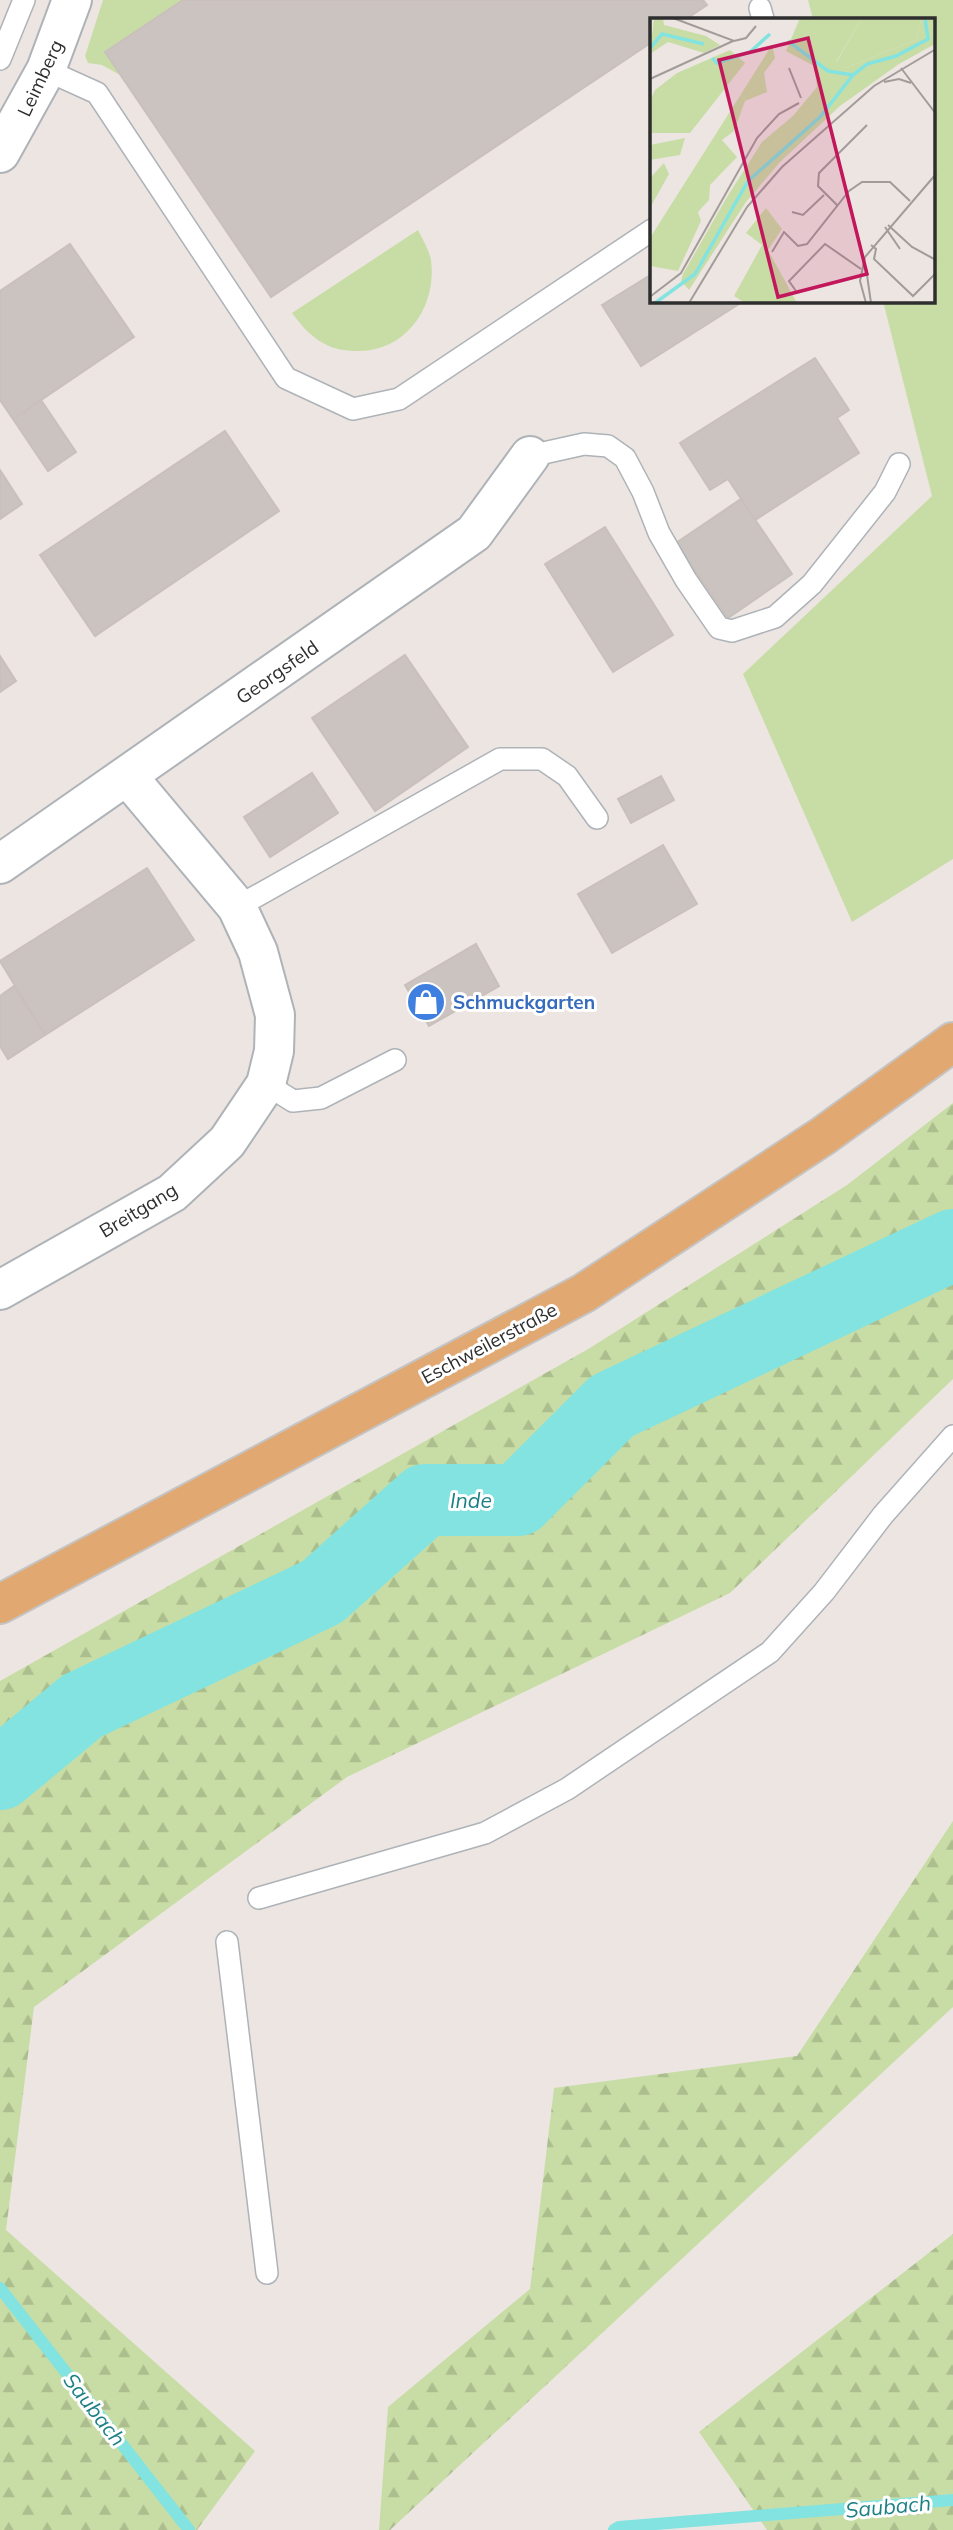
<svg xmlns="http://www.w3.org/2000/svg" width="953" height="2530" font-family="Mulish,sans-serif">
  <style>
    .grass { fill: #c8dda5 }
    .forest { fill: url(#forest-firs) }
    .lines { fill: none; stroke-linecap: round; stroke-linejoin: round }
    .stream { stroke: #82e3e0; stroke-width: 12 }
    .river { stroke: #82e3e0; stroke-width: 72 }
    .building { fill: #cac3c0; stroke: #c9c0bb; stroke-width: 2 }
    .service-casing { stroke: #aeb3b8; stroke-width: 24 }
    .minor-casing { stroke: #aeb3b8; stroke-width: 42 }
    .primary-casing { stroke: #c4c4c4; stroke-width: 42 }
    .service { stroke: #fff; stroke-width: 21 }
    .minor { stroke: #fff; stroke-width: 38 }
    .primary { stroke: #e2a872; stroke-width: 38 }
    .labels { text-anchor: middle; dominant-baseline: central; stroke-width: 6; stroke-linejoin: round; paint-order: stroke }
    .street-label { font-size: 19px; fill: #2e2e2e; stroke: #fff }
    .shop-label { font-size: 19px; font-weight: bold; fill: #366cbe; stroke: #fff; text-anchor: start }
    .water-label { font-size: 21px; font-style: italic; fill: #1c8085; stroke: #fff }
    .inset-river { fill: none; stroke: #82e3e0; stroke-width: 3.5 }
    .inset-road { fill: none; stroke: #a19c9a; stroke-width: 2 }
    .view { fill: #c2185b; fill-opacity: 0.15; stroke: #c2185b; stroke-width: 3.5 }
    .inset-edge { fill: none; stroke: #2e2e2e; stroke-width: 3.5 }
  </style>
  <defs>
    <pattern id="forest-firs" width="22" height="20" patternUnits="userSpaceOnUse" patternTransform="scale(1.75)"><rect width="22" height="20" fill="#c8dda5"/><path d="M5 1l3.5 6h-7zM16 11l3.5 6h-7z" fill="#acbe8e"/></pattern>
  </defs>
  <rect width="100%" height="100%" fill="#ede5e2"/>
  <path class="grass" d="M103,0H183L106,52L120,75L102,65L88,63L85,56Z
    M808,0H953V859L852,922L743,674L932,496L883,301H934V19H813Z
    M418,230C423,240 429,250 431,260C437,305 408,350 360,351C348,351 334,350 323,343C310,336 301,325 292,313Z"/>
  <path class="forest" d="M953,1103V1379L730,1593L347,1777L34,2007L6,2230L255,2451L197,2530H0V1681L590,1348L847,1185Z
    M953,1821V2007L390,2530H379L388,2407L530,2289L554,2088L797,2056Z
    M953,2234V2530H767L699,2432Z"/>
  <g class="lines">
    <path class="stream" d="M0,2288L189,2530
      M614,2530L619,2527L953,2500"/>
    <path class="river" d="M0,1774L82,1706L322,1592L425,1500H518L612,1406L953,1245"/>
  </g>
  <path class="building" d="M183,0H703L707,5L686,19H652V42L271,297L105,52Z
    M70,244L134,337L13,419L0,400V291Z
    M652,274V301H737L739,304L641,366L602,305Z
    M815,358L849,410L837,418L859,453L755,520L728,479L710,490L680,443Z
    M41,400L76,452L48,471L13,419Z
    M225,431L279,511L95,636L40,555Z
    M0,470L22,504L0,519Z
    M741,499L792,574L728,618L676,543Z
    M605,527L673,635L613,672L545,564Z
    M405,655L468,747L375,811L312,718Z
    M0,656L16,681L0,692Z
    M312,773L338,813L270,857L244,817Z
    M661,776L674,800L631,823L618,799Z
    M663,845L697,904L612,953L578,894Z
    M147,868L194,940L45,1035L0,961Z
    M476,944L499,986L429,1026L405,985Z
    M14,986L45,1035L8,1059L0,1046V996Z"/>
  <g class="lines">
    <defs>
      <path id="service" d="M760,8L763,19
        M0,59L24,0
        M46,70L97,93L286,378L353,409L399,399L652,230
        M530,456L584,444L608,446L625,458L643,492L659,533L686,580L719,628L732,631L775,617L812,584L885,492L899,464
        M237,907L500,759H542L567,776L597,818
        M266,1084L293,1101L321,1098L395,1060
        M259,1898L485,1833L567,1789L770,1652L824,1592L883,1515L953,1436
        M227,1942L267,2273"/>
      <path id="minor" d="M0,153L46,70L72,0
        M0,864L474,533L530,456
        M0,1290L172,1193L227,1142L266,1084L274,1051L275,1015L258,952L237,907L128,777"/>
      <path id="primary" d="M0,1604L584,1293L823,1136L953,1042"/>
    </defs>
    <use href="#service" class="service-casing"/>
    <use href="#minor" class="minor-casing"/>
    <use href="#primary" class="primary-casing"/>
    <use href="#service" class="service"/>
    <use href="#minor" class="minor"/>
    <use href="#primary" class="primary"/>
  </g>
  <defs>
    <symbol id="shop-disc" viewBox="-11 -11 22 22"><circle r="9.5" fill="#3f7fe0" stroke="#fff"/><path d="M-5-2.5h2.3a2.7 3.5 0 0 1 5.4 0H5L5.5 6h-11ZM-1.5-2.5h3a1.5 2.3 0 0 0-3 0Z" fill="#fff"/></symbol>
  </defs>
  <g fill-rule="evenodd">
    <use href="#shop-disc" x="404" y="980" width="44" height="44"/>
  </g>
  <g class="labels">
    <g class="street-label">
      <text transform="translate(40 78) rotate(-65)">Leimberg</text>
      <text transform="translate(277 672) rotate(-35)">Georgsfeld</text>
      <text transform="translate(138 1210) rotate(-31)">Breitgang</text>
      <text transform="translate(489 1343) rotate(-28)">Eschweilerstraße</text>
    </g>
    <g class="shop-label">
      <text x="453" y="1002">Schmuckgarten</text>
    </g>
    <g class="water-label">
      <text x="471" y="1500">Inde</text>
      <text transform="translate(95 2409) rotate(52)">Saubach</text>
      <text transform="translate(888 2506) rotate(-5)">Saubach</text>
    </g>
  </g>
  <g transform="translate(650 18)">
    <rect width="285" height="285" fill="#ede5e2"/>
    <path d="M212,0H285V7L271,3L266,22L195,50L186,45ZM116,190L132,211L118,232L147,285H95L84,278L112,227L96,215Z" fill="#c8dda5"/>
    <path d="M4,0H13L14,7L56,18L70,27L54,35L18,24L0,36ZM150,0H212L186,44L195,50L266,22L271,3L285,7V26L249,46L190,88L130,144L96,184L39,272L31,263L33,256L77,179L112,124L143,98L167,69L164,48L136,33ZM122,27L125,40L114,55L117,74L95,83L84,113L72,122L87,139L60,167L59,182L48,194L51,203L28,253L0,248V220ZM80,32L95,45L40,115H0V83L5,72L27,55ZM35,120L30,137L0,142V127ZM14,145L19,156L0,190V160Z" fill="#c8dda5"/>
    <path class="inset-river" d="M138,23L178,53L203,57M0,30L12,16L54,26M62,40L67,45L100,34L120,16M5,285L45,256L98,163L170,99L203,57L217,46L246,38L278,21L275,0"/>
    <path class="inset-road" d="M23,0L84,23L96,20L106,8M139,50L151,80M251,50L286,96M0,61L83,23M234,64L249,61L261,65M187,187L168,168L169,155L217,107M142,194L153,197L174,177M238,207L262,229L286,242M235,209L250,231M221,227L226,231L224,241L263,278L286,255M122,234L134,214L148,228L157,226L199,173L212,164H240L260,183M216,250L221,285M146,273L139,263L175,226L211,251M1,278L31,255L107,120L129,96L149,85M39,285L97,189L132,149L224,68L286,31M216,285L210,263L215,239L286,156"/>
    <path class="view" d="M158,20L217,256L128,279L69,42Z"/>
    <rect width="285" height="285" class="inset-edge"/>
  </g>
</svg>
